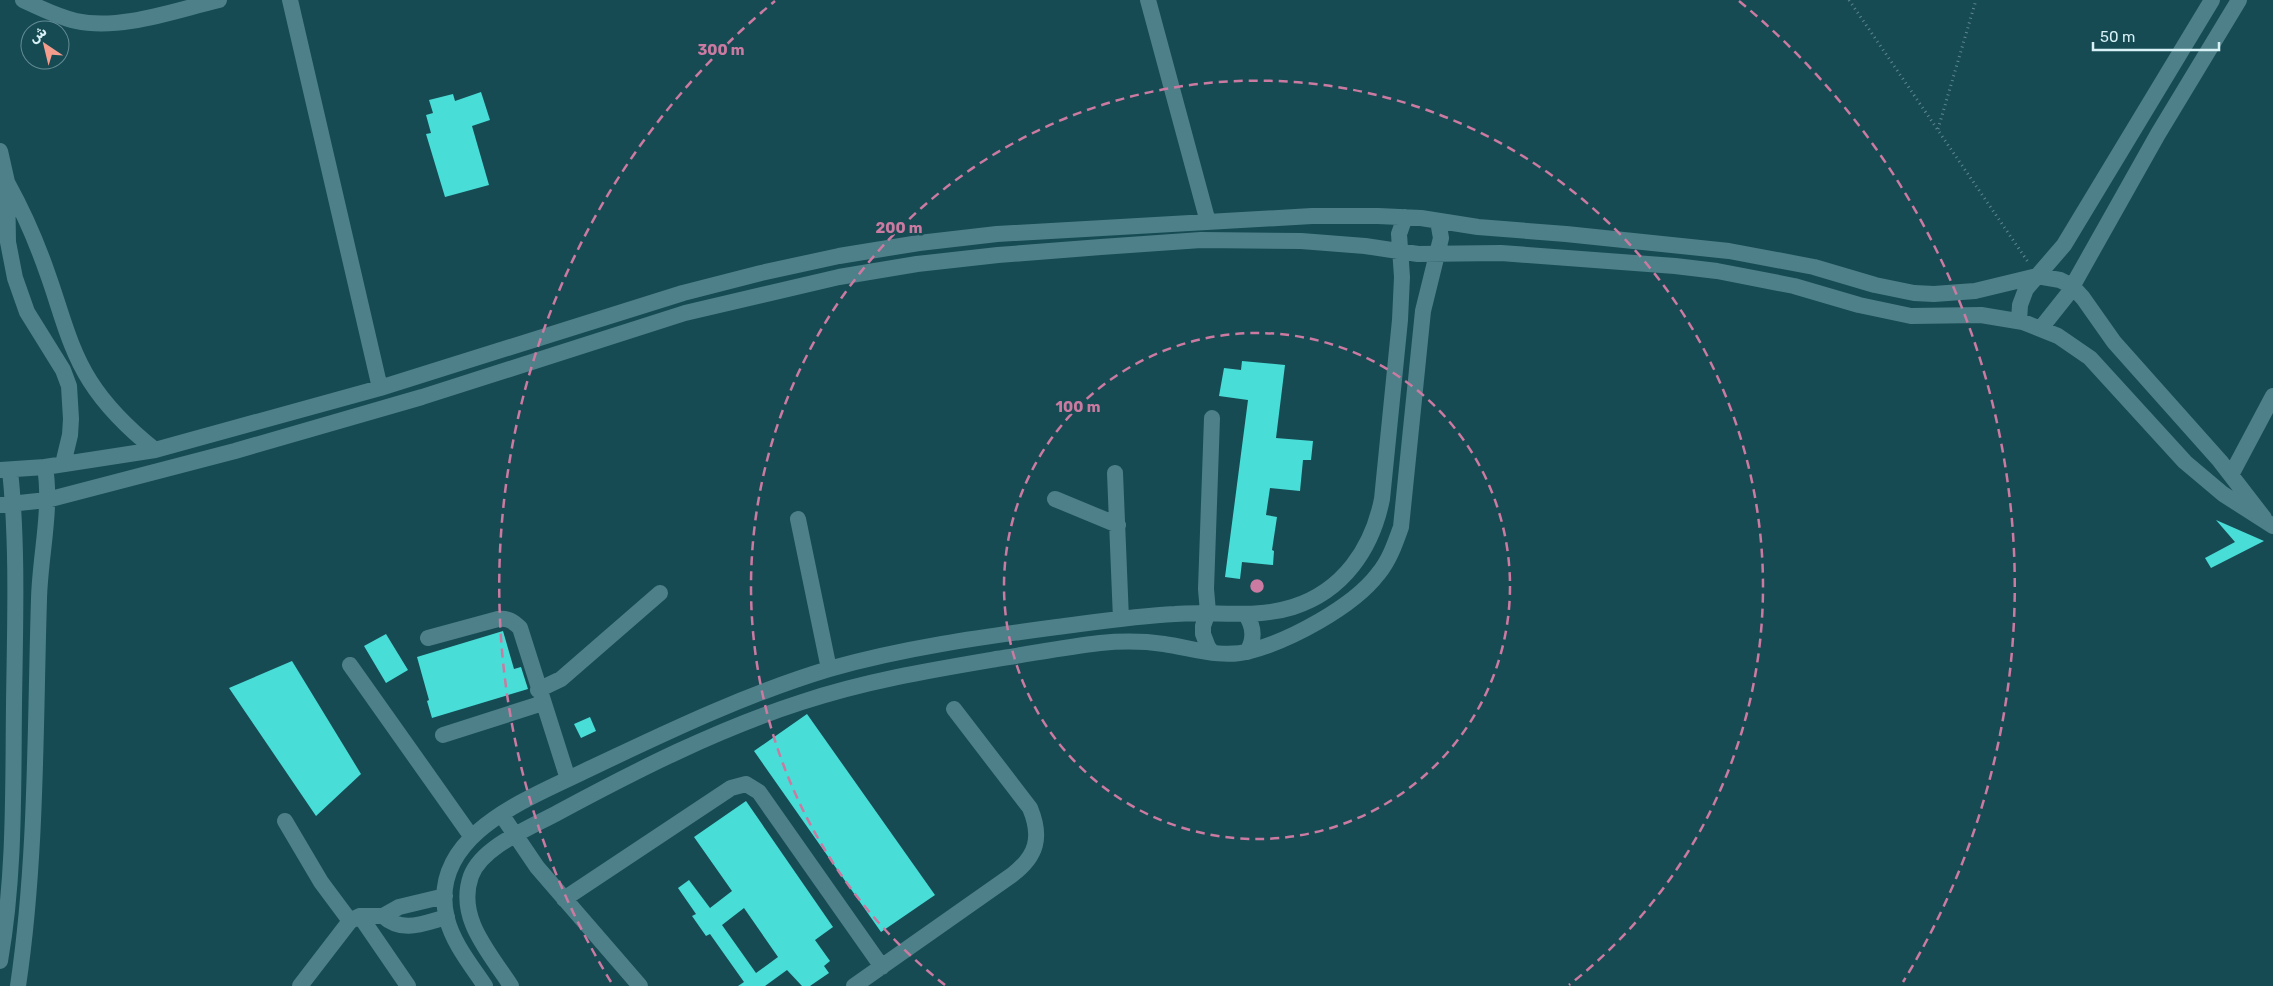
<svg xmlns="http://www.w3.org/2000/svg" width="2273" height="986" font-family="Rubik,Vazirmatn,sans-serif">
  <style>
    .building { fill: #48ddd7; fill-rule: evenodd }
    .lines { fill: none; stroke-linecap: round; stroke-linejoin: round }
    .path { stroke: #5e8890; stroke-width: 3; stroke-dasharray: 1 4; stroke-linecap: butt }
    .minor { stroke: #4e8089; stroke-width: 16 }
    .ring { fill: none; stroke: #cb7aa1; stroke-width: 2.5; stroke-dasharray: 9 6 }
    .centre { fill: #cb7aa1; stroke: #174b54; stroke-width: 2.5 }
    .ring-label { font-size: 15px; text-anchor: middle; font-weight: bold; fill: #cb7aa1; stroke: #174b54; stroke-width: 5; stroke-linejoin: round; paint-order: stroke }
  </style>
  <rect width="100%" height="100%" fill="#174b54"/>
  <path class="building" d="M481,92L490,120L472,126L489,185L445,197L426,134L431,133L426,115L433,113L429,100L453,94L455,101Z
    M1242,361L1285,365L1276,438L1313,441L1311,460H1303L1300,491L1270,488L1266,515L1277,517L1272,550L1274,551L1273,565L1242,562L1240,579L1225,577L1248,400L1219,396L1224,368L1241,370Z
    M2216,520L2264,541L2211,568L2205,558L2235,542Z
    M503,631L514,669L521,667L528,689L432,718L427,701L429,700L417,657Z
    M386,634L408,670L386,683L364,646Z
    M292,661L361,774L316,816L229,688Z
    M807,714L935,895L881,932L754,751Z
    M590,717L596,731L581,738L574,724Z
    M746,801L833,927L815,940L830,961L824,966L829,973L810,986H802L787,970L765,986H738L744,982L710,934L706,936L692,916L696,914L678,888L689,880L710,908L732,891L694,837ZM744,908L778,957L756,973L722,925Z"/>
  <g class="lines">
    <path class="path" d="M1849,0L2028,262
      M1938,129L1976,0"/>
    <path class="minor" d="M23,0C40,8 58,17 76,21C120,31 176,10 219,0
      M290,0L380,388
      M1148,0L1208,222
      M0,151L7,182L8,242L15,278L27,312L63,370L69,386L71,419L70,435L63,464
      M8,184C24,213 37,243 48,275C61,311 69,348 90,381C107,408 130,430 155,450
      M2019,321L2020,305L2026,289L2064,245L2212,0
      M2041,328L2068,294L2158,134L2239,0
      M1212,418L1206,589L1208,612L1203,626V634L1208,647L1213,653
      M0,470L45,467L155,450L380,388L683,293L761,273L839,256L919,243L997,234L1312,216H1378L1421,218L1478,227L1566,234L1729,251L1814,267L1875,285L1914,293L1934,294L1975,291L2037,276L2060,280L2072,286L2083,298L2114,342L2220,461L2264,518
      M1115,473L1121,619
      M2231,475L2273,396
      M1055,499L1118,525
      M0,505L47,500L235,451L422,397L685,313L839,277L917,264L998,255L1101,247L1201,240L1301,241L1365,246L1418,254L1501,253L1675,266L1717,271L1794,286L1859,305L1911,316L1981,315L2023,322L2058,336L2090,358L2185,462L2223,494L2273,526
      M798,519L829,669
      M1245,614C1254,626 1255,639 1247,652
      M428,638L498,619C508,618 513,621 520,628L568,779
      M350,665L471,836
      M538,690L561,679L660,593
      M443,735L543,703
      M501,814L537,867L640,986
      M285,821L321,882L350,921
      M564,899L731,788L746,784L759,792L882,967
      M360,916L408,986
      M383,916C403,934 424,923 447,917
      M0,961C15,876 13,790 14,704C15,626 18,547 10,470
      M18,986C37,858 35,728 39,599C40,556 52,510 45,467
      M300,986L350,921L360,916H383L399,907L445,896
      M485,986C471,965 453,943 447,919C426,835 530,798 589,769C667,732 746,694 829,669C903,648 981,637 1057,627C1096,622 1135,616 1175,614C1214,611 1255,619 1293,607C1343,591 1372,549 1382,499L1400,320L1402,277L1399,234L1405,217
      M511,986C490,953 456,918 471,876C482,846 532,827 559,812C637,770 718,729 802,702C865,681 931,670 996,659C1030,654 1065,647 1100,643C1121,641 1143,641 1164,644C1192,648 1222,659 1250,651C1289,641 1353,607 1378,574C1389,561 1395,544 1401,527L1423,311L1441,238L1438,221
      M854,986L1012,875C1037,856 1042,837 1030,808L954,709"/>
  </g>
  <g class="ring">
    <circle cx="1257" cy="586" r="253"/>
    <path d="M945 985A506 506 0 1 1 1569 985"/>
    <path d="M611 982A758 758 0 0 1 775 1M1739 1A758 758 0 0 1 1903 982"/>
  </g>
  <circle cx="1257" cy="586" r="8" class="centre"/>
  <g class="ring-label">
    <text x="721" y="55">300 m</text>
    <text x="899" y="233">200 m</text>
    <text x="1078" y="412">100 m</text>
  </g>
  <g transform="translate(45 45) rotate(325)"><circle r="24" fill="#174b54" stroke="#648d95"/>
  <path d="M0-4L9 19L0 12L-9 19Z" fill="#f49d8d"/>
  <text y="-8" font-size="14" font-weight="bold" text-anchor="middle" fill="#d7f1f6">ش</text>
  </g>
  <path d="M2093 42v8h126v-8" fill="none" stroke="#d7f1f6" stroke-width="2.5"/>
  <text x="2100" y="42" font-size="15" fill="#d7f1f6" stroke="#174b54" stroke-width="4" paint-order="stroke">50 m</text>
</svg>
